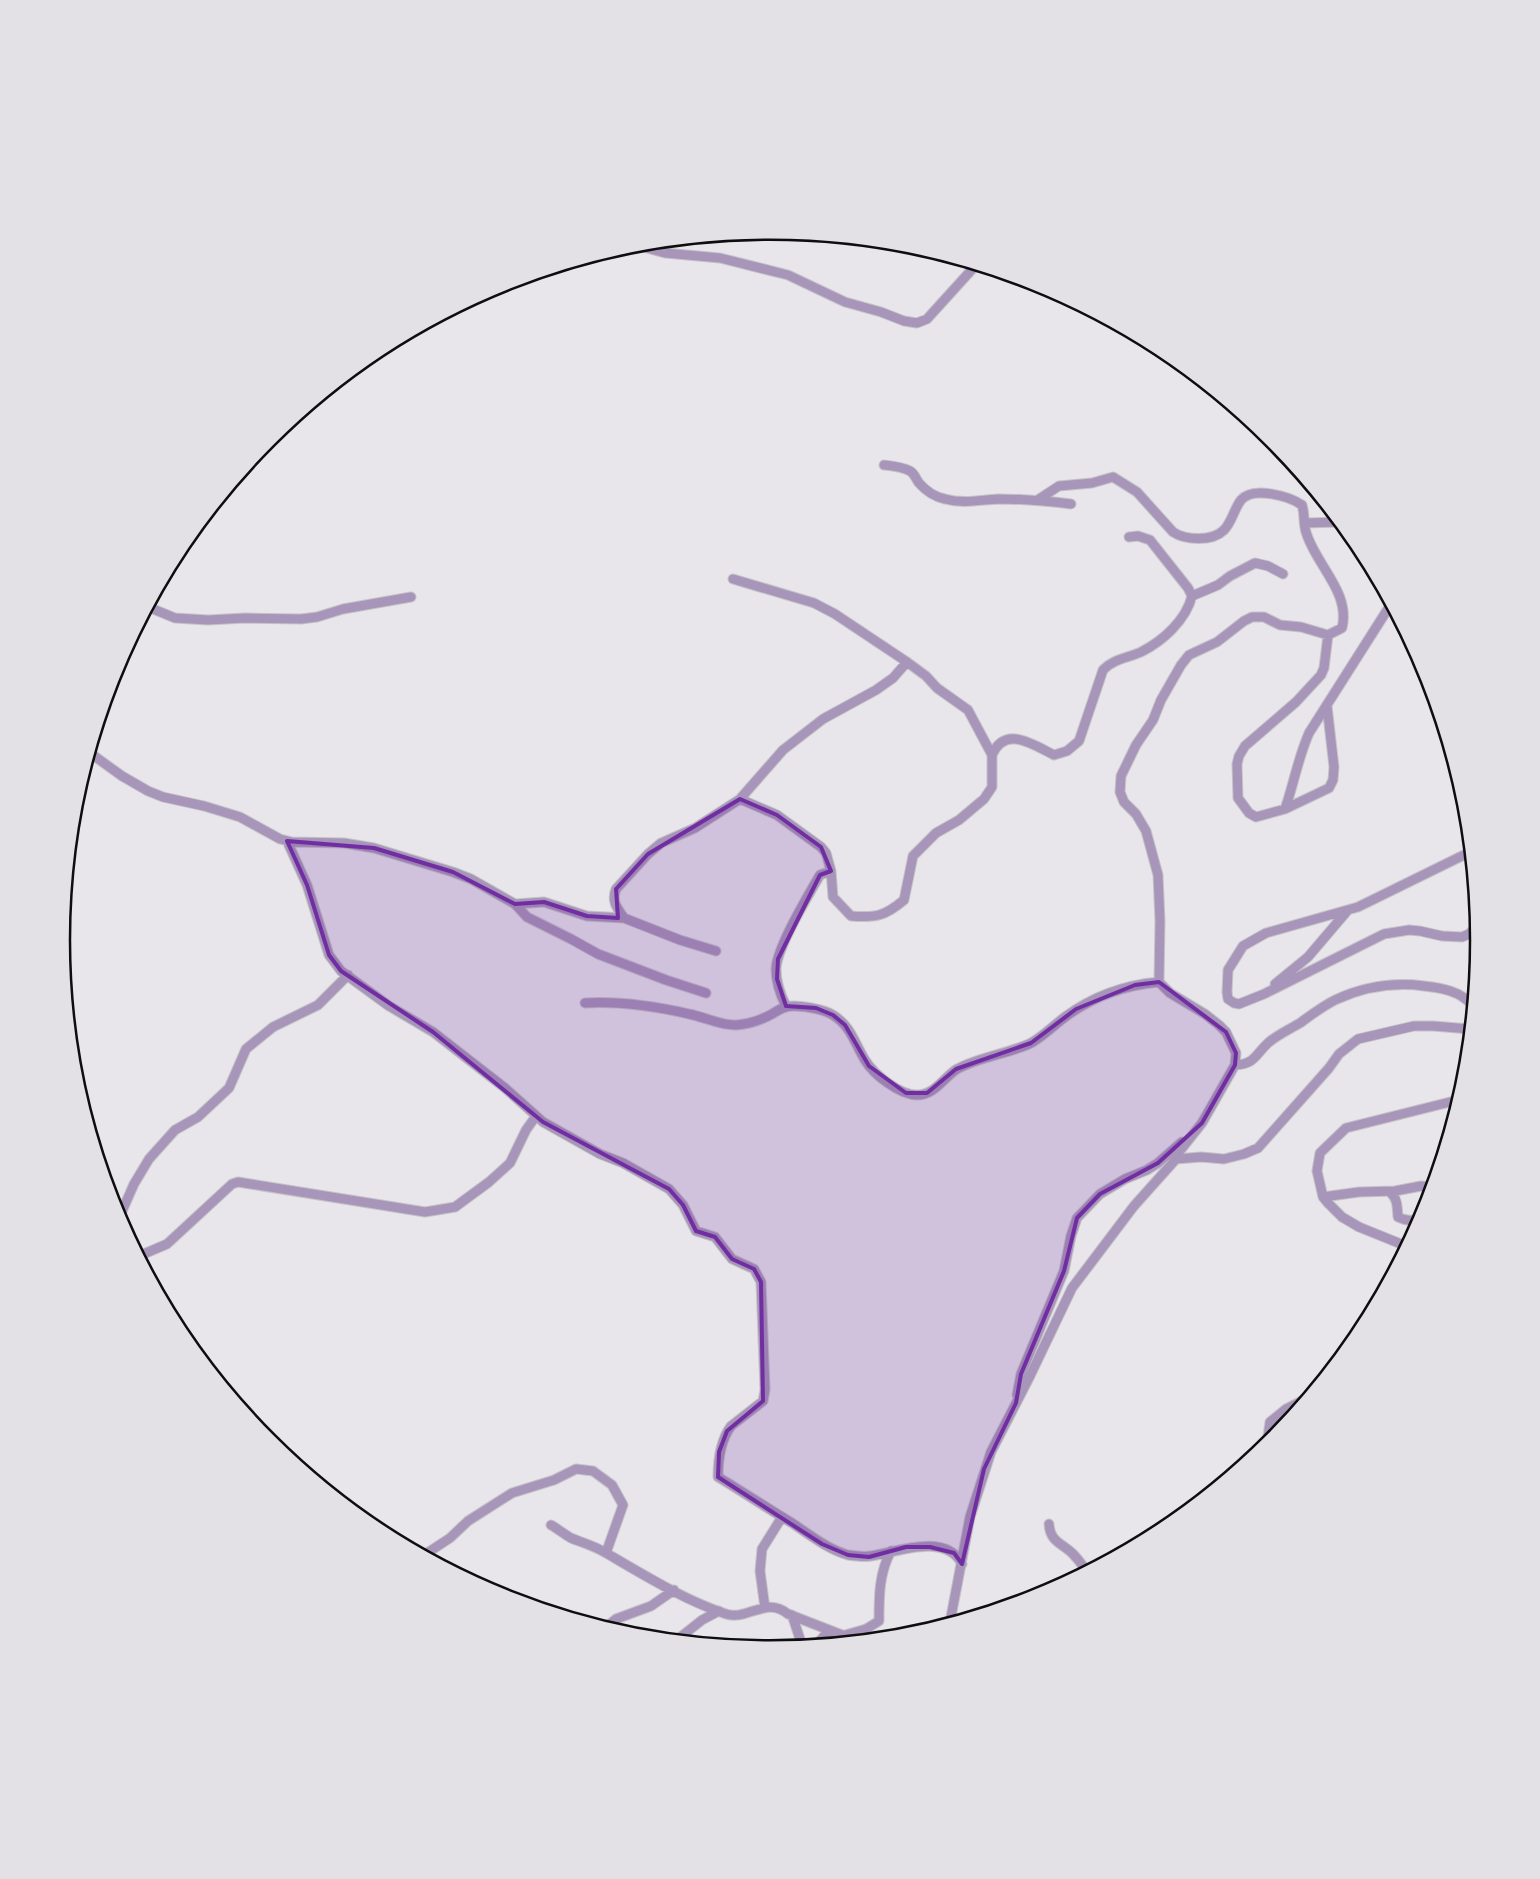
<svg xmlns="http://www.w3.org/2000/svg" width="1540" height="1879" font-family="'Nunito Sans',sans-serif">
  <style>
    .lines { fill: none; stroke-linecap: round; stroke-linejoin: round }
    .minor-casing { stroke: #c5c3c8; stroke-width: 11 }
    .minor { stroke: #a795ba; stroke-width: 9 }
    .marked { fill: #712ea2; fill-opacity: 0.2; stroke: #712ea2; stroke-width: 4; stroke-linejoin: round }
    .rim { fill: none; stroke: #0e0d0f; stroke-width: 2.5 }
  </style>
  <rect width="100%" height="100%" fill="#e8e6eb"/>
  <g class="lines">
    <defs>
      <path id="minor" d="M638,244L640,246L665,253L720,258L788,275L845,302L881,312L904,321L917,323L927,319L976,265
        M884,465C893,466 903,467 910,471C915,474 916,479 919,483C926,491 935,497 945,499C963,504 980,500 998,499C1023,499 1047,501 1071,504
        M1305,523L1340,522
        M733,579L814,603L835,614L907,662L926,676L937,688L968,710L992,755V787L984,799L959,820L936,833L913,856L904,900C885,916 876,918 851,916L833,897L831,871L826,853L821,847L777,815L740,799
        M1192,596L1218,585L1230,576L1255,563L1268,566L1283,574
        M149,604L153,609L175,618L208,620L245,618L301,619L317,617L343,609L411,597
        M1327,706L1334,767L1333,780L1329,788L1285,809L1256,817L1249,813L1238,798L1237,764L1239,756L1245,746L1296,702L1321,675L1324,668L1328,635
        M90,753L122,776L148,791L163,797L204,806L240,817L280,839L292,842L344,843L374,848L453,872L471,879L515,904L527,917L571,939L598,954L666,980L706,993
        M992,755C1005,725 1032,744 1054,755L1067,751L1079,741L1103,670C1113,659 1128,658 1141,652C1163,641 1186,620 1192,596L1188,588L1150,540L1138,536L1129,537
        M1285,809C1294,783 1298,758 1309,733L1391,604
        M287,841L307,885L329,955L341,971L389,1006L433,1032L505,1088L543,1122L600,1154L623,1163L669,1189L683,1205L696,1231L715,1237L732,1259L754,1269L761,1282L765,1390L763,1401L731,1426C720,1441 718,1459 718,1477C743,1492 767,1508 792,1523C810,1535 827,1549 848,1555C855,1556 865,1557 871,1556C897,1552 946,1532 962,1564
        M1470,852L1358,907L1266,933L1243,946L1228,970L1227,992L1228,999L1234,1003L1239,1004L1264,994L1384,934L1409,930L1420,931L1442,936L1462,937L1469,934L1477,927
        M515,904L544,902L587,916L624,918L680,940L716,951
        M624,918C617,908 611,901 616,889L648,854L661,843L695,828L740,799L783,750L823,719L876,690L893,678L907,662
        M1275,984L1308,957L1348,910
        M585,1003C621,1001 654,1006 689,1014C705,1017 721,1026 737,1025C750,1024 761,1020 772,1014C777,1011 781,1008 786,1007C796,1004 824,1009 833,1015C851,1026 855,1044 865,1060C874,1075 900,1095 917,1095C935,1095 944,1077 957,1069C979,1057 1006,1054 1029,1044C1040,1039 1054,1025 1065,1017C1092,997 1125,985 1159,982
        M786,1006C780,994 776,983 776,969C777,947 808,896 820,875L831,871
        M1235,1065C1255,1064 1255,1055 1268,1043C1277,1035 1290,1029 1300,1023C1311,1015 1323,1006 1335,1000C1363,987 1394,982 1424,986C1442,988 1460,991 1472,1005
        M1176,1159L1201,1157L1224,1159L1244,1154L1258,1148L1329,1068L1339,1054L1358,1039L1414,1026H1433L1470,1029
        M1390,1192C1398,1199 1397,1207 1398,1217C1406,1221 1412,1221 1421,1219
        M1323,1197L1359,1192L1395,1191L1421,1186L1432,1187
        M119,1218L134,1184L149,1159L175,1130L198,1117L229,1088L246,1049L273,1027L318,1005L348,975
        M1406,1246L1359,1227L1342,1217L1328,1203L1323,1197L1317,1171L1320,1153L1346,1128L1458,1100
        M139,1256L167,1244L232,1184L238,1182L425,1212L455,1207L489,1182L510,1163L526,1130L536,1116
        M1017,1395L1021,1374L1064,1271L1071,1236L1077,1218L1100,1194L1125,1179L1147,1170L1158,1163L1182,1142
        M1269,1428H1281
        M1267,1444L1270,1422L1286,1409L1304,1400
        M1049,1524C1050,1542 1062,1543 1073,1554C1078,1559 1082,1565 1086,1570
        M551,1525C558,1529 564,1534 571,1538C583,1543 595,1546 606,1553C644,1575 684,1600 726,1614C747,1621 766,1596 788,1614L855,1640
        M424,1555L450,1538L468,1521L512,1493L554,1480L576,1469L593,1471L612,1485L623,1505L606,1553
        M765,1608L760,1571L762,1549L782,1517
        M792,1615L802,1645
        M950,1622L970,1517L991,1452L1029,1378L1072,1288L1134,1206L1176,1159L1179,1152L1202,1123L1235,1065L1236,1053L1226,1032L1219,1025L1205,1014L1170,993L1159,982L1160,921L1158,875L1146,831L1136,814L1124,802L1120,792L1121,776L1136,745L1153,720L1161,700L1181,665L1189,655L1217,642L1244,621L1252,617H1264L1280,625L1301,627L1328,635L1342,628C1351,592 1315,564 1306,532C1303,523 1305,514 1302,505C1289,496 1253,486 1241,500C1234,509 1232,522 1224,530C1212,542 1185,540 1173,532L1137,492L1113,477L1092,483L1059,486L1039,499
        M606,1627L616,1619L651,1606L674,1590
        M845,1635L866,1629L879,1621C879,1596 879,1573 891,1551
        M678,1639L702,1620L719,1611
        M817,1644L824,1636L832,1632"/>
    </defs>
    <use href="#minor" class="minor-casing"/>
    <use href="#minor" class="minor"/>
  </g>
  <path class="marked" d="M740,799L777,815L821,847L831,871L820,875L778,959L777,979L786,1006L816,1008L833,1015L845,1025L869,1066L906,1093H927L956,1069L1031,1043L1076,1009L1135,985L1159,982L1226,1032L1236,1053L1235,1065L1202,1123L1158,1163L1100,1194L1077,1218L1064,1271L1021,1374L1016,1403L984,1469L962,1564L954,1553L930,1547H906L869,1557L848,1555L822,1544L718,1477L719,1452L727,1431L763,1401L761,1282L754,1269L732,1259L715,1237L696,1231L683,1205L669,1189L543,1122L433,1032L341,971L329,955L307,885L287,841L374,848L453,872L515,904L544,902L587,916L618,918L616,889L648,854Z"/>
  <path d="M0 0H1540V1879H0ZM70 940a700 700 0 1 1 1400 0a700 700 0 1 1-1400 0Z" fill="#e3e1e5" fill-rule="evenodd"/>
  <path class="rim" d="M70 940a700 700 0 1 1 1400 0a700 700 0 1 1-1400 0Z"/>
</svg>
